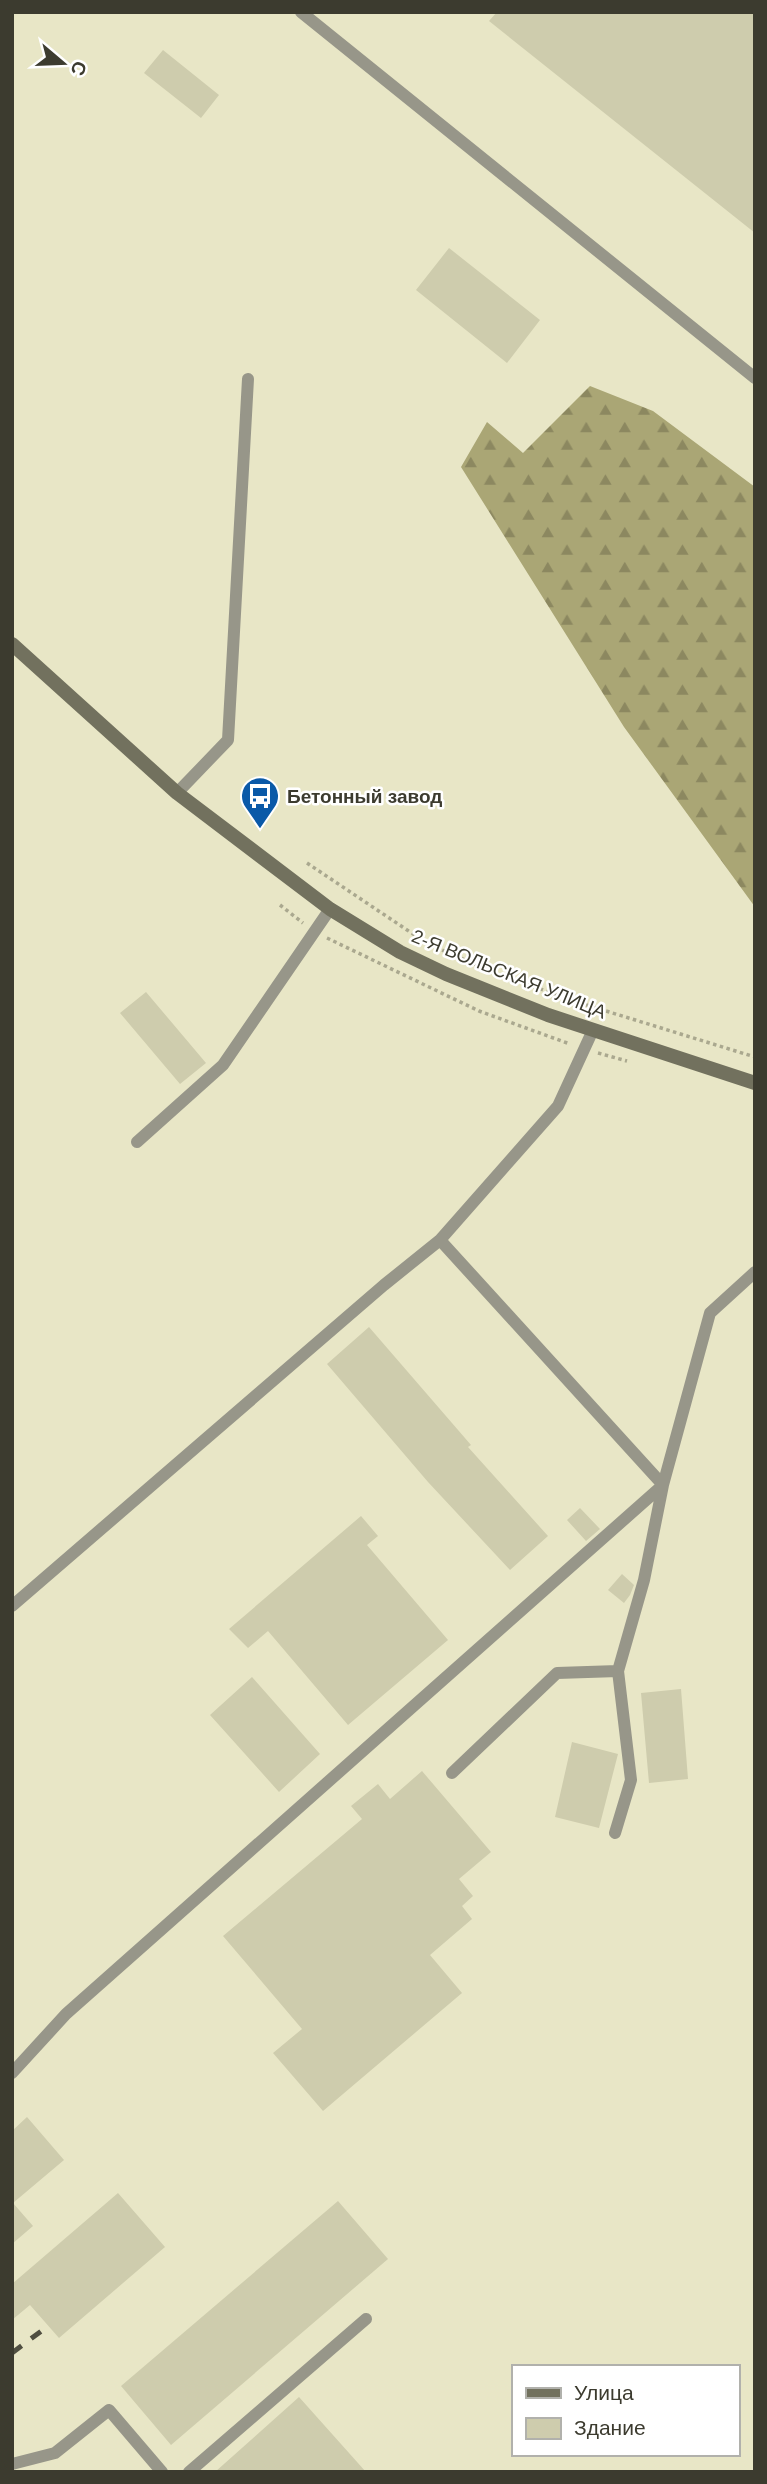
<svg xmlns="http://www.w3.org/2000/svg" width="767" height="2484" font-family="Arial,sans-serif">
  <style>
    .forest { fill: url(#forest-firs) }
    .building { fill: #ceccad }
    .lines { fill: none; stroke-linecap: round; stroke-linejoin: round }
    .path { stroke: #aaa88f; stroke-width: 3.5; stroke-dasharray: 3.5 3.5; stroke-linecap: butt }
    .lane { stroke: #979689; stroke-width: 12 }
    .secondary { stroke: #72715e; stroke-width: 14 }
    .rail { stroke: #504f41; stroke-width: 5; stroke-dasharray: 12 12; stroke-linecap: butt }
    .labels { text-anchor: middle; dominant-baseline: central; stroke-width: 5; stroke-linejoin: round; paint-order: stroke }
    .poi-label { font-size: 19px; font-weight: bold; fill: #3c3b2f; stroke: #fff; text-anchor: start }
    .street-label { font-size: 19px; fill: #3c3b2f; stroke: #fff }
  </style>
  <defs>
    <pattern id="forest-firs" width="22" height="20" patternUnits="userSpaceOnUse" patternTransform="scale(1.75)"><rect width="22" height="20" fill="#aaa675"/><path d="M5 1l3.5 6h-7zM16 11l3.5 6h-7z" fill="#8c8860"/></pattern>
  </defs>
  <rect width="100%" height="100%" fill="#e8e6c6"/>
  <path class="forest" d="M590,386L653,411L755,487V907L624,727L461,467L487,422L523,453Z"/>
  <path class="building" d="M497,12H755V233L489,21Z
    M163,50L219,95L201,118L144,73Z
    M449,248L540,320L507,363L416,290Z
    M146,992L206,1063L180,1084L120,1013Z
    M369,1327L471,1445L468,1447L548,1536L510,1570L428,1482L327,1364Z
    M580,1508L600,1529L586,1541L567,1520Z
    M361,1516L378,1536L367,1545L448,1640L348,1725L268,1631L248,1648L229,1629Z
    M622,1574L634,1585L630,1595L624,1603L608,1590Z
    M252,1677L320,1754L279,1792L210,1715Z
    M681,1689L688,1779L649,1783L641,1693Z
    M572,1742L618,1754L599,1828L555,1817Z
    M422,1771L491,1852L459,1879L473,1896L462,1906L472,1919L430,1955L462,1993L323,2111L273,2053L302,2029L223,1936L362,1819L351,1806L378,1784L390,1799Z
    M27,2117L64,2160L13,2203L33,2226L12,2244V2131Z
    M118,2193L165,2247L59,2338L30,2305L12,2320V2284Z
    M338,2201L388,2259L171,2445L121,2386Z
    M299,2397L366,2472H215Z"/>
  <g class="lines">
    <path class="path" d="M307,863L428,944L493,972L577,1002L755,1057
      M280,905L303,923
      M327,938L479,1011L570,1044
      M598,1053L627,1061"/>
    <path class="lane" d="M301,12L755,378
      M177,793L228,740L248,379
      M137,1142L223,1065L330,909
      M440,1240L663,1485L644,1580L618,1671L631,1780L615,1833
      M12,1606L384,1285L440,1240L558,1106L593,1030
      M452,1773L557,1673L618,1671
      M12,2073L66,2014L663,1485L710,1313L755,1272
      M12,2464L55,2453L109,2410L162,2472
      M189,2472L366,2319"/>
    <path class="secondary" d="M12,644L177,793L330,909L400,952L446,974L548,1015L755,1083"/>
    <path class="rail" d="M12,2353L48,2326"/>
  </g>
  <defs>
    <symbol id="bus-pin" viewBox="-11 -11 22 30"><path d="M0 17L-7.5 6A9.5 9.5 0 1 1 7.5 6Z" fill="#0a59a8" stroke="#fff"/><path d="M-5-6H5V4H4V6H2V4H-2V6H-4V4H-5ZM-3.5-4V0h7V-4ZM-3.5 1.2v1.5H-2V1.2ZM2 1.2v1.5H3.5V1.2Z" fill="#fff"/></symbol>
  </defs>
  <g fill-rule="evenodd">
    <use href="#bus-pin" x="238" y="774" width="44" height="60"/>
  </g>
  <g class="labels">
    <g class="poi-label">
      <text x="287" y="796">Бетонный завод</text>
    </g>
    <g class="street-label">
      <text transform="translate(509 974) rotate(22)">2-Я ВОЛЬСКАЯ УЛИЦА</text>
    </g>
  </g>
  <rect width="767" height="2484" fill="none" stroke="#3c3b2f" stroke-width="28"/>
  <rect x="512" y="2365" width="228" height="91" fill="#ffffff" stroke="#b1b1ac" stroke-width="2"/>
  <rect x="526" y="2388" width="35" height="10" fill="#72715e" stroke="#b1b1ac" stroke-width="2"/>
  <text x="574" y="2400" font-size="21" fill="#3c3b2f">Улица</text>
  <rect x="526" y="2418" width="35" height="21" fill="#ceccad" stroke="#b1b1ac" stroke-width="2"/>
  <text x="574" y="2435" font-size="21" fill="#3c3b2f">Здание</text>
  <g transform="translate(63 63) rotate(109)" stroke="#ffffff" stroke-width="5" paint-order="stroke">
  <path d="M0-5L12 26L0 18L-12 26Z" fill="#3c3b2f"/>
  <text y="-10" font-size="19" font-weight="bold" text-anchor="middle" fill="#3c3b2f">С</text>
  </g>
</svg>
